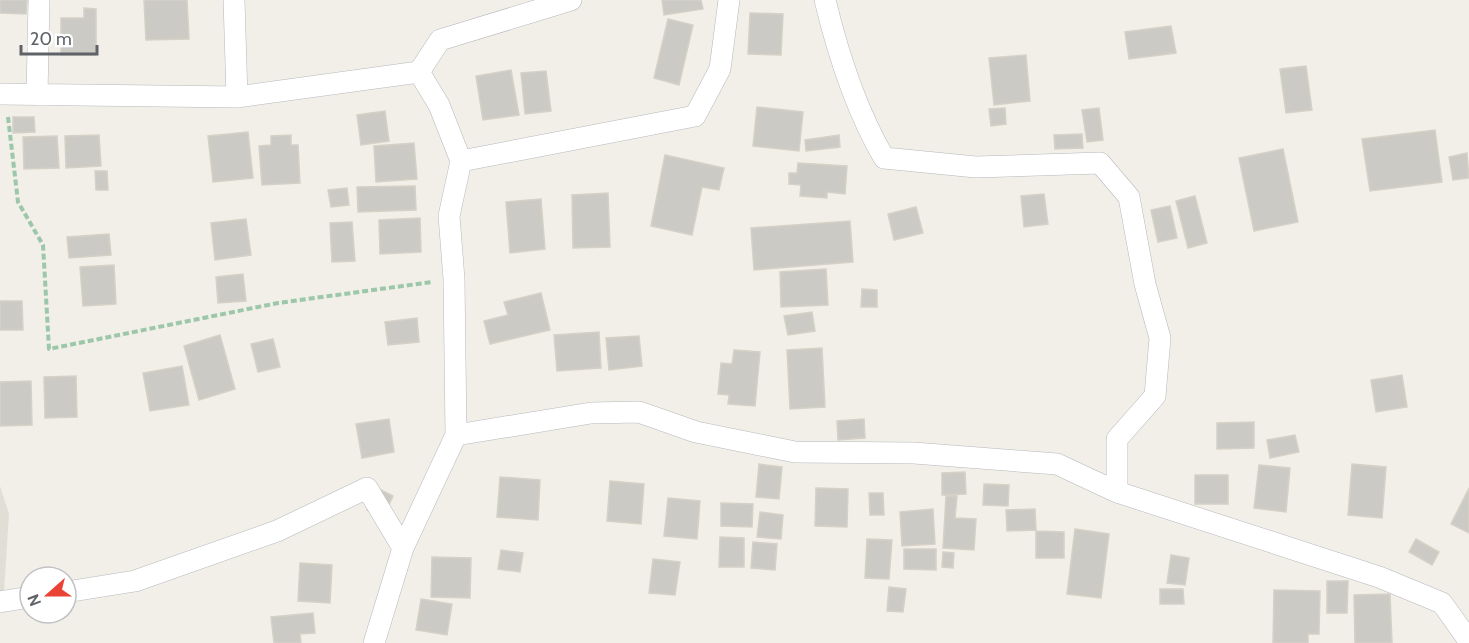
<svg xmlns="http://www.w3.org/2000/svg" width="1469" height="643" font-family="Cabin,sans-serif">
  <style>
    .education { fill: #e1ded6 }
    .building { fill: #cccac5; stroke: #d6d1c6; stroke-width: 1.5 }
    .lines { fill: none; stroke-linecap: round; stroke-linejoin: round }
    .minor-casing { stroke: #b5b8bc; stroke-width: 22 }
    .path { stroke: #9cc7a9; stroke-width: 4; stroke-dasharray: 6 3; stroke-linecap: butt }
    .minor { stroke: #fff; stroke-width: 21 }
  </style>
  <rect width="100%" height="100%" fill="#f1efe8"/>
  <path class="education" d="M0,486L9,514L4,592H0Z"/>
  <path class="building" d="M0,0H27L26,14L0,13Z
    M144,0H187L189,39L146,40Z
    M662,0H701L703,9L664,15Z
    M84,8L96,9V55H61V18H84Z
    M750,13L783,14L781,55L748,54Z
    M668,19L693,25L679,85L654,78Z
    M1171,26L1176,53L1129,59L1125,32Z
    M1026,55L1030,101L994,105L989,58Z
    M1306,66L1312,110L1286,113L1280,69Z
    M511,70L519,115L483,120L476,76Z
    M546,71L551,111L525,114L521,73Z
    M757,107L803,112L799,151L753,146Z
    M1005,108L1006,124L991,126L989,109Z
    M1099,108L1103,140L1087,142L1082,110Z
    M385,111L389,141L361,145L357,115Z
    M13,117H34L35,132L13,133Z
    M1435,130L1442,182L1370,191L1362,139Z
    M248,132L253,178L213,182L208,136Z
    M1082,134L1083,148L1055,149L1054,135Z
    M99,135L101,166L66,168L65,136Z
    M291,135V145H298L300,183L262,185L259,146L271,145V136Z
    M839,135L840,147L806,151L805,140Z
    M57,136L59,168L24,169L23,137Z
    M414,143L417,179L376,182L374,146Z
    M1283,149L1298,222L1254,231L1239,158Z
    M1467,153L1469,178L1453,180L1449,157Z
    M665,155L724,168L719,190L702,187L692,235L651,226Z
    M798,163L847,166L845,194L827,192V198L800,196L801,185L789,184V173H797Z
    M95,171H107L108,190H96Z
    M415,186L416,210L358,212L357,187Z
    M347,188L349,205L331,207L328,190Z
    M608,193L610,247L573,248L572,195Z
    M1044,194L1048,224L1024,227L1021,196Z
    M1195,196L1207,243L1188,248L1176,201Z
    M541,199L545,249L510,253L506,202Z
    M1170,206L1177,238L1158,242L1151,210Z
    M916,207L923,233L894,240L888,214Z
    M420,218L421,252L380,254L379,220Z
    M246,219L251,255L215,260L211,223Z
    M850,221L853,262L754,270L751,228Z
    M352,222L355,261L332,262L330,223Z
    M109,234L111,255L69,258L67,237Z
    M114,265L116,304L83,306L80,267Z
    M826,269L828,305L781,307L780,272Z
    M243,274L246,301L218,303L216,277Z
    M862,289L877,290V307H861Z
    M541,293L550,330L490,344L484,321L508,315L504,302Z
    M0,301H22L23,330H0Z
    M812,312L815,331L788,335L784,316Z
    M417,318L419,342L388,345L385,322Z
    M599,332L601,368L557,371L554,335Z
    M220,335L235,389L199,400L184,346Z
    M639,336L642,366L609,370L606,338Z
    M273,339L280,367L258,372L251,344Z
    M822,348L825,407L790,409L787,350Z
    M734,350L760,352L755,406L728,404L729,395L718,394L721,363L732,364Z
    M182,366L189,405L150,411L143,373Z
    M1402,375L1407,407L1376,412L1371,380Z
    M76,376L77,417L45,418L44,377Z
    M31,381L32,425L0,426V382Z
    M389,419L394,452L362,458L356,424Z
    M864,419L865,438L838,440L837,421Z
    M1254,422V448L1217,449V423Z
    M1295,435L1299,452L1270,458L1267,440Z
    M759,464L782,467L779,499L756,497Z
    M1352,464L1386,467L1382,518L1348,515Z
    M1259,465L1290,468L1286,512L1254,508Z
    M965,472L966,494L942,495V473Z
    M1195,475H1228V504H1195Z
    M500,477L540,480L538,520L497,517Z
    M610,481L644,484L641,524L607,521Z
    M984,484L1009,485L1008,506L983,505Z
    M377,488L393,496L383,517L367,510Z
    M816,488L848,489L847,527L815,526Z
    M1469,488V533L1451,524Z
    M869,493H883L884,515H870Z
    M946,496H957L955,518L976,519L974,550L943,548Z
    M668,498L700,501L697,539L664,536Z
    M721,503L753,504L752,527L721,526Z
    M933,509L935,544L902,546L900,512Z
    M1035,509L1036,530L1007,531L1006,510Z
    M760,512L783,515L781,539L757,537Z
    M1075,529L1109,534L1101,598L1067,594Z
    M1036,531L1064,532V558H1036Z
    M720,537L744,538V567H719Z
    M867,539L892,540L889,579L865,578Z
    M1416,539L1439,552L1432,565L1409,552Z
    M753,542L777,544L775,570L751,568Z
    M904,549H936V570L904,569Z
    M501,550L523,553L520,572L498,569Z
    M943,552L954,553L953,568L942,567Z
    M1171,555L1189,558L1185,585L1167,583Z
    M432,557L471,558L470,598L431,597Z
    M653,559L680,562L675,595L649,593Z
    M300,563L332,565L330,603L298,601Z
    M1327,581H1348L1347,613H1327Z
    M889,587L906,589L903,612L887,611Z
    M1160,589H1183L1184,604H1160Z
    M1274,590L1320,591L1319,634H1308V643H1273Z
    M1390,594L1392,643H1355L1354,595Z
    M421,599L452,604L447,635L416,630Z
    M313,613L315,633L300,634L301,643H274L271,617Z"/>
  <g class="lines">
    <defs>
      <path id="minor" d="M234,0L237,97
        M825,0C838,54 856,110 884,158L976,167L1100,163L1129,197L1145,284L1160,338L1155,396L1117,439V492L1379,577L1442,603L1469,641
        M419,72L440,40L571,0
        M0,94L237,97L419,72L439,105L461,161
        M37,95L39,0
        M456,435L591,413L639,412L696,432L795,452L914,453L1057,464L1117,492
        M66,592L135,581L277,531L367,488L403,548
        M0,602L30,597
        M374,643L403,548L456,435L454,279L449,216L461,161L695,116L720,69L729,0"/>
    </defs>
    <use href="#minor" class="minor-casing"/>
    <path class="path" d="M8,117L18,202L43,245L49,349L278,303L432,282"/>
    <use href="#minor" class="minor"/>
  </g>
  <g transform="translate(48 595) rotate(249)"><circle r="28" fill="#ffffff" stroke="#bfc1c3" stroke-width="1.5"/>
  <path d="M0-4.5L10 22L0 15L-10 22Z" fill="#ea4335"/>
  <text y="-9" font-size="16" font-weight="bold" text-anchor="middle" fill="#5f6368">N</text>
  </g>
  <path d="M21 45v9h76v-9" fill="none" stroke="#5f6368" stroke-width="3"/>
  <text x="30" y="45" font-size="18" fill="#5f6368" stroke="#ffffff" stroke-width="4.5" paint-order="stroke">20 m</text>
</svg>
